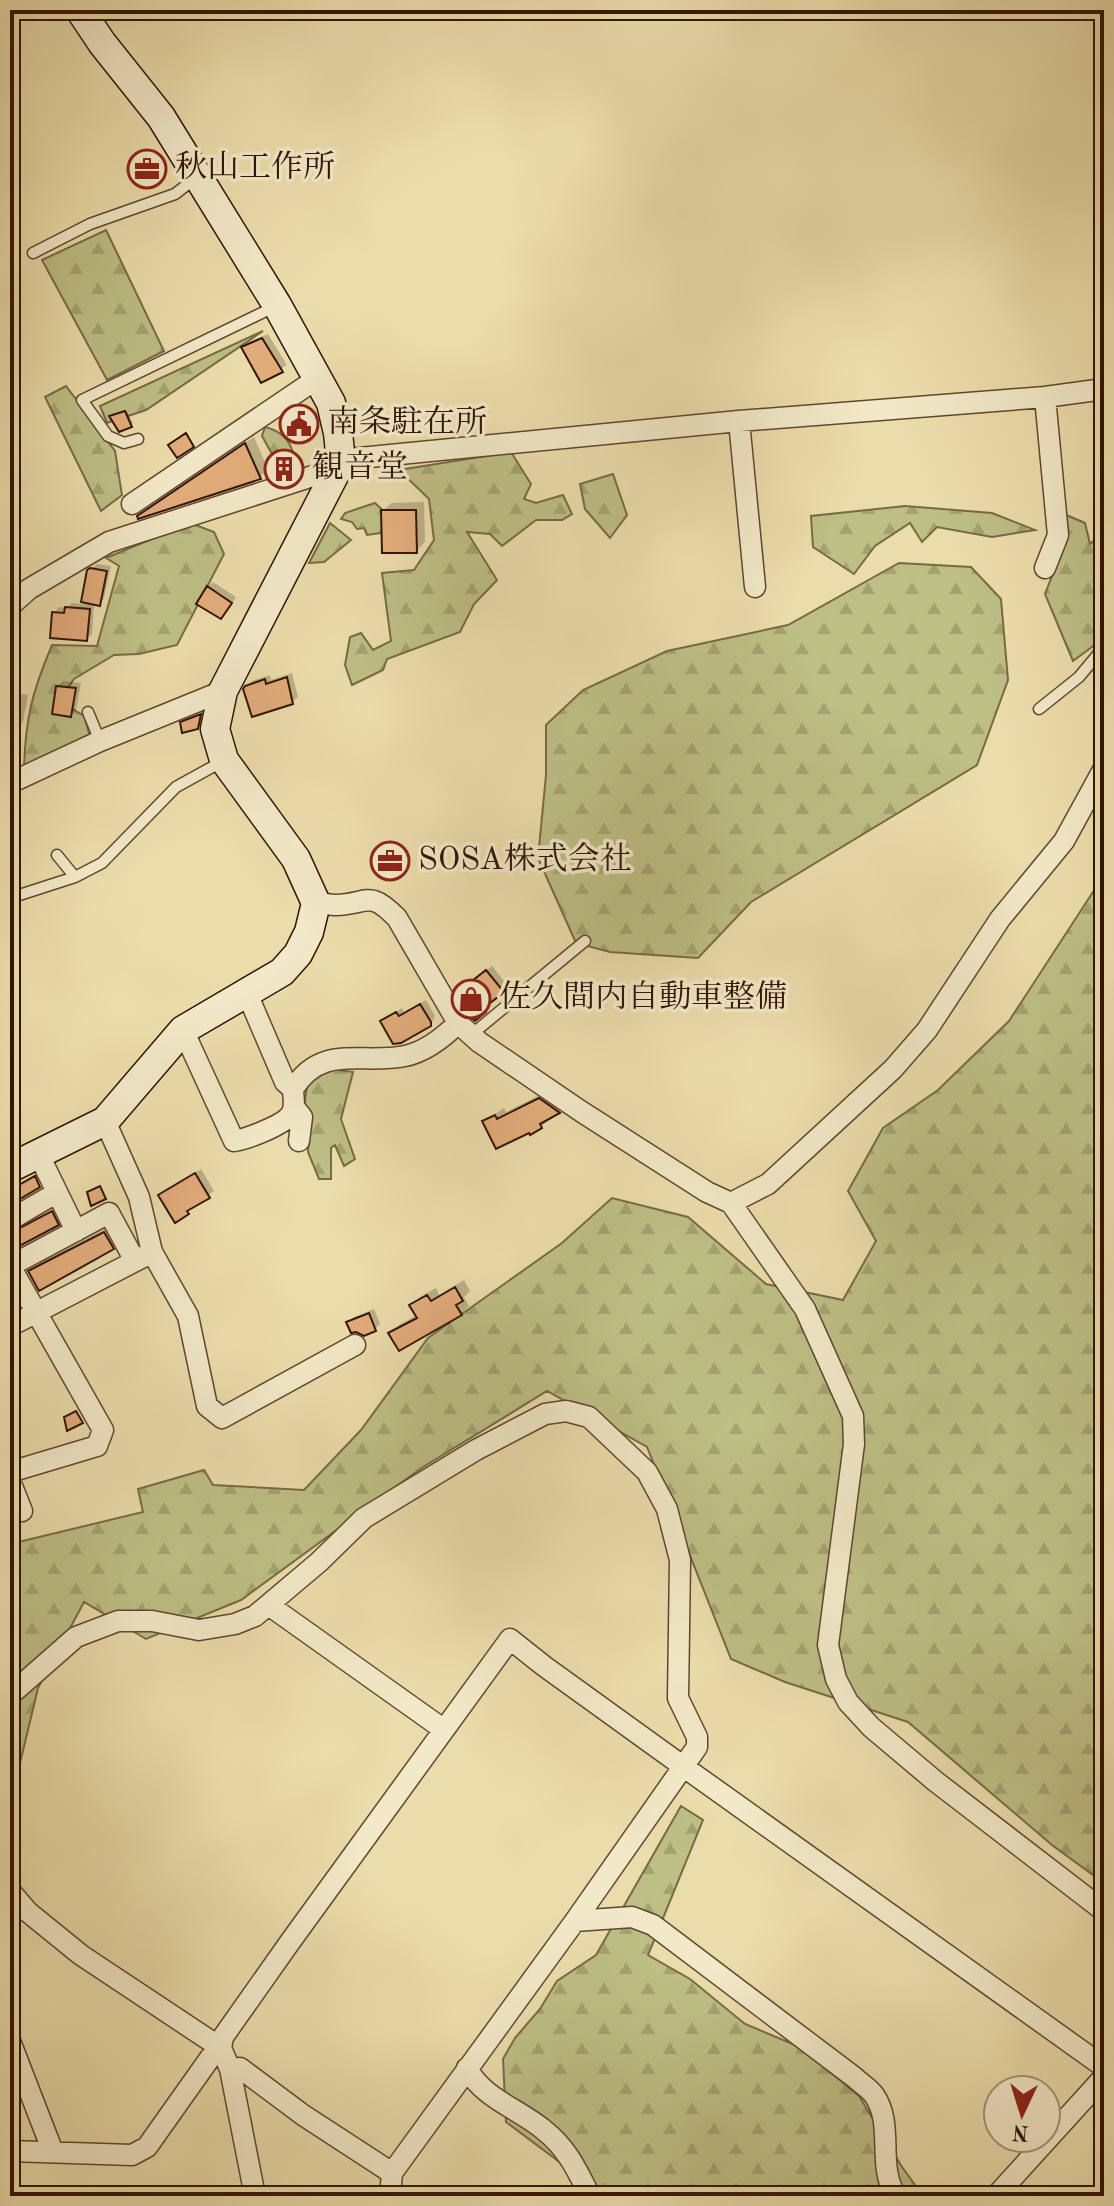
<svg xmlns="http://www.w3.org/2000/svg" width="1114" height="2206" font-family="'Old Standard TT','Noto Serif JP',serif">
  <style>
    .forest { fill: url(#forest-firs); stroke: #786a45; stroke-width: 2 }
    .shadow { fill: #0003 }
    .building { fill: #e3ac7b; stroke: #321405; stroke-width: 2 }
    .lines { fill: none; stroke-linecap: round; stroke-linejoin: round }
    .lane-casing { stroke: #60462e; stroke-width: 13 }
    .street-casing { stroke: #60462e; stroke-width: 23 }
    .secondary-casing { stroke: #321405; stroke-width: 31 }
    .lane { stroke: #f2e9c8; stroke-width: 10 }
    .street { stroke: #f2e9c8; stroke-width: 20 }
    .secondary { stroke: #f2e9c8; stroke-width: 28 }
    .labels { text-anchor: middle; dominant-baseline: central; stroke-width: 7; stroke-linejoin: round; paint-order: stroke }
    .poi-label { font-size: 32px; fill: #321405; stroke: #f2e9c8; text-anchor: start }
  </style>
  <defs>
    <pattern id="forest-firs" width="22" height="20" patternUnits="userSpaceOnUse" patternTransform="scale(2)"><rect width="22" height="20" fill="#bdbf85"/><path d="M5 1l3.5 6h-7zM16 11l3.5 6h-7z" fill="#a3a371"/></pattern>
  </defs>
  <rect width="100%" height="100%" fill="#ebddab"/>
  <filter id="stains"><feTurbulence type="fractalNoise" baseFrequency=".0025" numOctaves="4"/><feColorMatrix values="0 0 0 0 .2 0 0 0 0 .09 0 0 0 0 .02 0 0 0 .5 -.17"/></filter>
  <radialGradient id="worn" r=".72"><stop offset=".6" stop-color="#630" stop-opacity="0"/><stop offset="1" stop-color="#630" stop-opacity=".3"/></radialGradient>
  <path class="forest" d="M106,230L164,351L107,380L42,260Z
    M263,331L146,410L107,423L100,406Z
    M66,386L115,451L122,495L101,511L45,397Z
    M265,427C292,434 296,453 295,479L275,484L265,466L273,456L262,436Z
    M511,452L531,484L524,499L536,503L563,495L572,514L562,520H536L502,546L490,534L467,532L497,580L474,604L460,632L387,659L383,670L352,685L345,665L350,637L361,633L373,650L391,641L382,573L414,570L434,540L429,499L399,470Z
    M613,474L627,515L610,538L585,509L580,484Z
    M375,503L389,516L380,533L367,535L364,528L357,529L352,522L341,519L345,513Z
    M905,506L992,513L1035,530L992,537L937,527L922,542L910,523L875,546L854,574L813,547L811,516Z
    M1064,514L1085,523L1090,544L1104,532V638L1073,661L1045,594L1056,566Z
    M190,523L214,532L224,554L177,645L139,654L114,655L74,679L59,701L84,716L91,740L24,771C25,720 32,692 52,645L97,646L119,566L106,558Z
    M330,523L351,540L324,562L309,563Z
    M899,563L971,567L1001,599L1008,680L977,765L751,902L698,958L610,952L576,943L538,858L546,775V725L583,690L667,651L788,625Z
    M1104,875V1883L1052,1845L908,1722L785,1682L731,1659L647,1447L547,1391L420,1469L241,1600L146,1639L84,1602L38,1688L10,1805V1544L143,1512L138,1489L204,1470L213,1485L304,1490L361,1430L428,1338L562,1243L612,1198L688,1217L766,1284L843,1300L876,1241L848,1191L883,1128L938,1090L1009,1021Z
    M330,1069L353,1072L341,1119L355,1159L344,1166L335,1145L331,1148V1179H319L308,1152L310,1120L303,1112L308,1081Z
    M681,1806L703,1820L648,1955L690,1979L745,2024L800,2047L859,2096L902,2167L923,2196H605L506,2122L503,2059L515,2038L540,2009L557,1981L596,1955Z"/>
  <path class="shadow" d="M268,334L287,365L261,380L244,347L249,342Z
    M127,411L133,423L131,425L112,416Z
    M254,437L268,469L260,477L139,516L148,508Z
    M424,502L425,542L416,551L383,511L391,503Z
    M97,564L111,566L104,598L99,603L94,602L92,634L86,639L54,613L59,607L67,608L72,603L82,604L89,571Z
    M213,582L236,597L226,612L208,587Z
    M292,673L298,697L292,702L247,687L252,681L270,675L271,680Z
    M63,681L81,683L76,710L70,715L57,686Z
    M10,693L28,695L23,722L18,727L10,726Z
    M205,711L203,722L197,727L182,723L188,718Z
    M492,966L508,986L488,1002L490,1005L485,1010L466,987Z
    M426,1000L435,1016L430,1025L382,1021L402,1008L404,1012Z
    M548,1091L566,1104L541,1127L485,1121L504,1108L506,1112Z
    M201,1169L214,1191L175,1220L161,1195Z
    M40,1172L44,1180L10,1203V1184L15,1181L19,1184Z
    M57,1207L63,1218L58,1224L10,1249V1227H23Z
    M113,1225L121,1239L112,1247L30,1272L39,1263Z
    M10,1278L19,1295L10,1303Z
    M464,1280L470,1291L464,1297L469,1306L461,1314L391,1334L399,1325L417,1315L412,1305L420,1297L436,1288L439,1295Z
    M374,1309L380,1324L375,1329L348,1322L354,1317Z"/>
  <path class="building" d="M262,338L283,372L261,383L241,347Z
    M125,411L132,427L119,432L109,416Z
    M186,433L194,447L177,458L168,445Z
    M245,443L261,479L138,519L137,516Z
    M381,510H416L417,553H382Z
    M90,568L107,571L100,606L81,602L87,570Z
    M207,586L232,603L221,619L196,604Z
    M65,607L90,609L87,641L50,638L52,612L64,613Z
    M287,677L293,704L252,717L243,689L245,686L265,679L266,684Z
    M56,686L76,688L71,717L52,714Z
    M201,714L198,729L182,733L180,722Z
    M486,970L504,992L484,1008L486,1012L475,1021L468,1015L458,996L460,995L458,992Z
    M420,1004L431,1022V1026L401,1043L393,1044L380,1021L396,1012L399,1016Z
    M539,1098L560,1113L540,1124L542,1128L530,1135L529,1133L496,1149L482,1121L495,1115L497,1119Z
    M195,1173L210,1198L187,1211L189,1214L175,1223L158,1195Z
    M35,1176L40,1187L10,1205V1190Z
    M100,1186L106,1199L91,1206L87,1192Z
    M52,1211L59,1225L12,1250L10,1233Z
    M104,1232L114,1249L39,1291L28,1271Z
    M455,1287L463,1301L456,1305L462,1315L399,1351L388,1333L417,1318L409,1305L427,1295L431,1301Z
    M369,1313L376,1331L364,1336L356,1332L351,1333L346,1322Z
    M76,1411L83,1423L67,1431L64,1417Z"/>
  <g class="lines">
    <defs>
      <path id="lane" d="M33,253L90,224L175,194L197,177
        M138,439L124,443L108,436L82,400L274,307
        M1039,709L1079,677L1104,647
        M88,712L100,741
        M57,855L75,877
        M10,898L75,877L102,863L176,787L223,761
        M471,1035L585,941"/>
      <path id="street" d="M739,421L755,587
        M132,504L318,378
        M1045,568L1058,535L1045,397
        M10,606L29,589L109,542L319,474L349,459L739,421L1045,397L1104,389
        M10,783L100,741L223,691
        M316,903C322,903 330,905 336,905C368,904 369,889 397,918L458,1023L479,1042L582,1112L707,1192L731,1203L805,1309L853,1416L854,1444L828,1645L836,1679L848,1702L871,1727L935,1781L1104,1911
        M183,1030L234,1141C247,1139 284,1125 291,1114C296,1107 293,1097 293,1089L285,1082L246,991
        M293,1089C322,1043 360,1065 405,1056C424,1052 444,1037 458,1023
        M294,1107L302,1117L299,1141
        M105,1121L139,1197L152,1252L188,1316L207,1406L222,1418L355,1345
        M38,1153L76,1231
        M731,1203L768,1184L893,1069L927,1030L1000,919L1064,841L1104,768
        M10,1220L56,1193
        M10,1266L103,1430L97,1446L10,1472
        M10,1266L109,1213L135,1261
        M10,1326L145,1256
        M10,1481L22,1511
        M270,1606L443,1729
        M10,1695L76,1637L118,1621H152L199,1630L235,1624L255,1616L319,1562L364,1518L476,1450L545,1414L566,1411L589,1417L647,1472L667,1509L680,1560L678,1698L697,1737V1747L575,1921L392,2173L390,2196
        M10,1891L28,1912L81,1955L221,2048L230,2069L255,2196
        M575,1921L632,1917L653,1925L854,2077C860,2083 869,2088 874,2095C895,2125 876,2165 896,2196
        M10,2041L53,2152
        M467,2068C482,2098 519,2109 544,2130C567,2148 577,2170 590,2196
        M230,2069L240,2068L303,2115L392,2173
        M10,2151L132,2155L147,2147L210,2058L221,2048L223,2037L290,1942L510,1639L544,1666L684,1767L1104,2067
        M996,2196L1104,2077"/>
      <path id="secondary" d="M10,1168L105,1121L183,1030L282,972L298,954L309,932L316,903L296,859L224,760L215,729L223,691L341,462L338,433L331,403L277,305L161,117L102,43L80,10"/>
    </defs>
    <use href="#lane" class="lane-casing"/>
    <use href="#street" class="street-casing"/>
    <use href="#secondary" class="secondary-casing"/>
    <use href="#lane" class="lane"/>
    <use href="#street" class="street"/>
    <use href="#secondary" class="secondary"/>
  </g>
  <defs>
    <symbol id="office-ring" viewBox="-11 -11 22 22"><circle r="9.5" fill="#f2e9c8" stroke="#8f2418" stroke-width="1.5"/><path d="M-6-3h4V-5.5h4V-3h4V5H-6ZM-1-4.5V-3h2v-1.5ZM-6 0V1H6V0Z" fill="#8f2418"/></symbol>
    <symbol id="civic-ring" viewBox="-11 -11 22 22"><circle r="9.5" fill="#f2e9c8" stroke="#8f2418" stroke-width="1.5"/><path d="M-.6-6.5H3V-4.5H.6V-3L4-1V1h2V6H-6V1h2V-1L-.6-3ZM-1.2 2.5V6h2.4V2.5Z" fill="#8f2418"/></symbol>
    <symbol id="building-ring" viewBox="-11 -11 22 22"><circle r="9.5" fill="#f2e9c8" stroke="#8f2418" stroke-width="1.5"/><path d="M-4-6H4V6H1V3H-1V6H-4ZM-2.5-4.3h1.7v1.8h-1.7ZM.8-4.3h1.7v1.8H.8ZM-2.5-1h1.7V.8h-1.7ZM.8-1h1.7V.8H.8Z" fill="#8f2418"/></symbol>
    <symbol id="shop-ring" viewBox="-11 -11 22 22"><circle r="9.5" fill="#f2e9c8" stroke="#8f2418" stroke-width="1.5"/><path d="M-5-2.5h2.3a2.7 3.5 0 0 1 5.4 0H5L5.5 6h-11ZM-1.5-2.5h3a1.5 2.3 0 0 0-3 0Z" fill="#8f2418"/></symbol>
  </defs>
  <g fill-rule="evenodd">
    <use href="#office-ring" x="125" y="147" width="44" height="44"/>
    <use href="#civic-ring" x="277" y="402" width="44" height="44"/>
    <use href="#building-ring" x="262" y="447" width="44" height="44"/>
    <use href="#office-ring" x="368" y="839" width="44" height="44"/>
    <use href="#shop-ring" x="449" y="977" width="44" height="44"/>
  </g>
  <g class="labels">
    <g class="poi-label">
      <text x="175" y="169">秋山工作所</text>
      <text x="327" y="424">南条駐在所</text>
      <text x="312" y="469">観音堂</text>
      <text x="418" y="861">SOSA株式会社</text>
      <text x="499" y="999">佐久間内自動車整備</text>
    </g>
  </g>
  <rect width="1114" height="2206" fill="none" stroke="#ebddab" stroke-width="40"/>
  <rect x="12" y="12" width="1090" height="2182" fill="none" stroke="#321405" stroke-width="4"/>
  <rect x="20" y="20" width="1074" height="2166" fill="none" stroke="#321405" stroke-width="2"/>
  <g transform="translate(1022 2114) rotate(184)"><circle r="38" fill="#f2e9c8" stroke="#a5947a" stroke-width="2"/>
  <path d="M0-6L14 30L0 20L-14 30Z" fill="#8f2418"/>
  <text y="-12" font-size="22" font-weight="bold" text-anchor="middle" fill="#321405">N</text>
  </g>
  <rect width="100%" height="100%" filter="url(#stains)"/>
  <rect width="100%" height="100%" fill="url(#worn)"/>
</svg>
